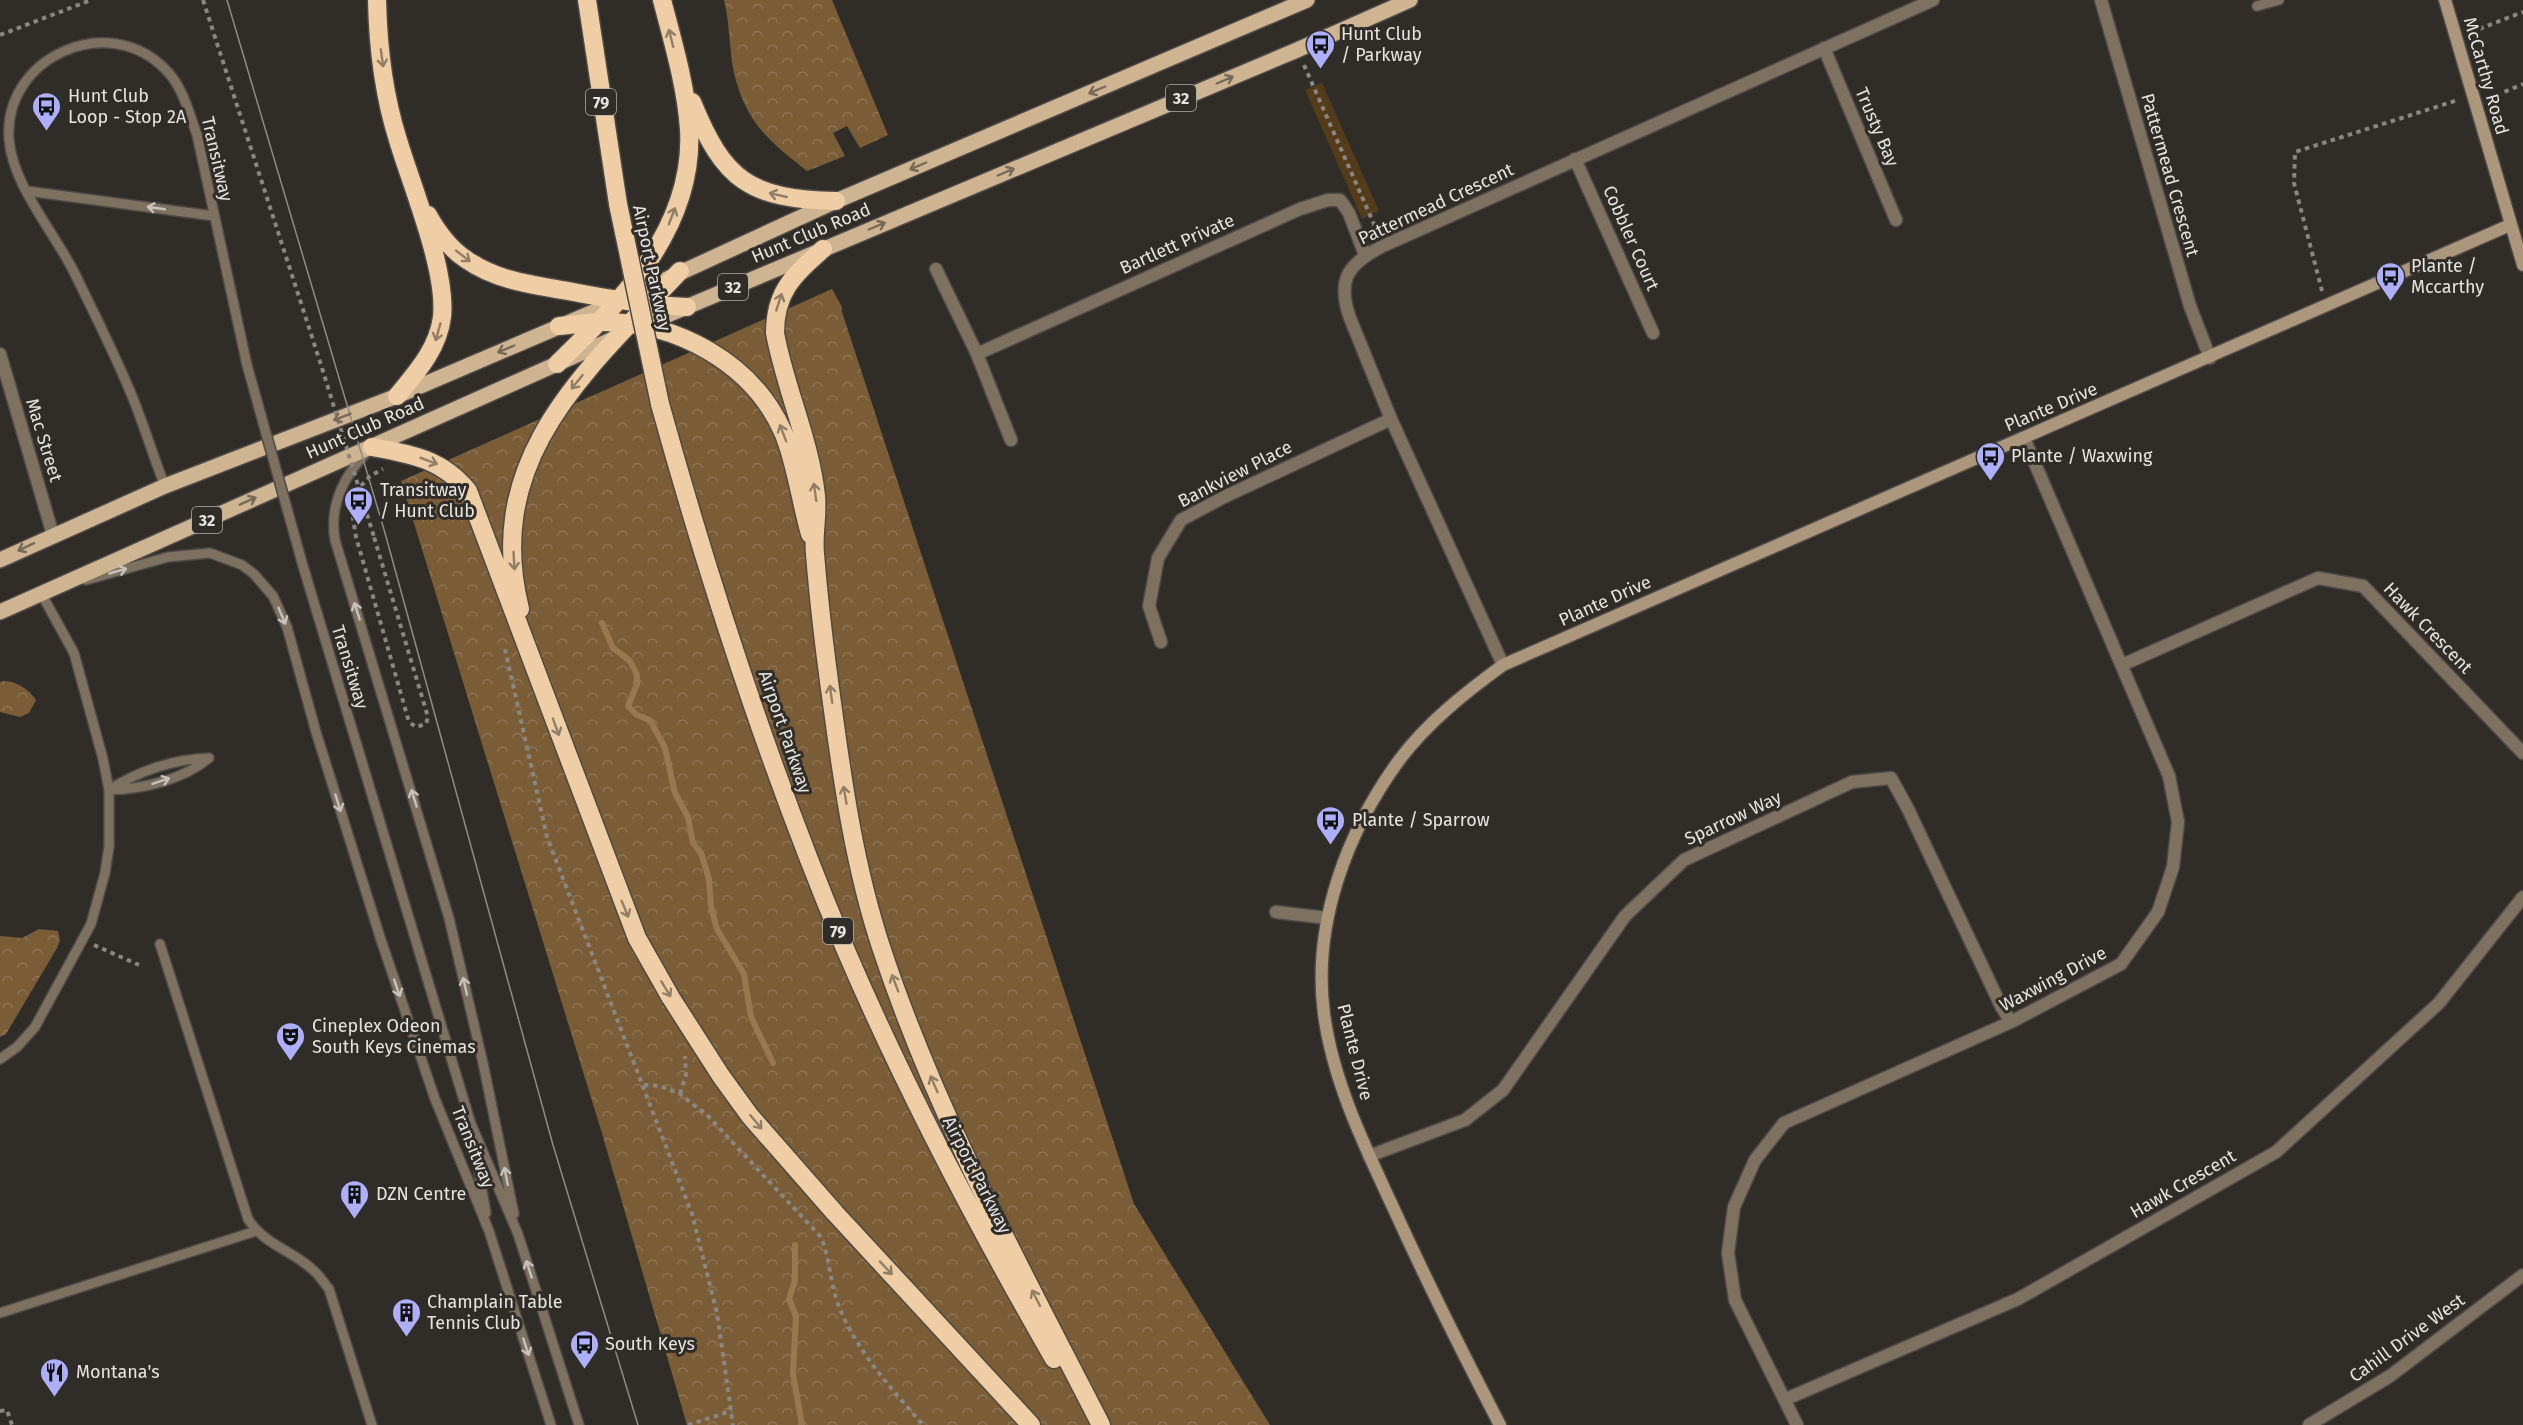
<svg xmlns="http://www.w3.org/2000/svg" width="2523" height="1425" font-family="'Fira Sans',sans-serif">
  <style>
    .grass { fill: #543b19 }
    .forest { fill: url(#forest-crowns) }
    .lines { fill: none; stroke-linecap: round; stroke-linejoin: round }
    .stream { stroke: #977851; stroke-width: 6 }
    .lane-casing { stroke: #4d4a47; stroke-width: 12 }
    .street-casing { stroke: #4d4a47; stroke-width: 15 }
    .secondary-casing { stroke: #4d4a47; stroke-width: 15 }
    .primary-casing { stroke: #4d4a47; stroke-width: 18 }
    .highway-casing { stroke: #4d4a47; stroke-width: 21 }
    .path { stroke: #898683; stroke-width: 4; stroke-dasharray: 4.5 4.5; stroke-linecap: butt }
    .lane { stroke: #7e7160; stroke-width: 9 }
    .street { stroke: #7e7160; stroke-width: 12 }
    .secondary { stroke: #ac977c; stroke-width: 12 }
    .primary { stroke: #cfb491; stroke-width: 15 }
    .highway { stroke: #efcea5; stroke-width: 18 }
    .tram { stroke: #8d8a87; stroke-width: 1.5 }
    .lane-bridge-casing { stroke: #4d4a47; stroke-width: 12; stroke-linecap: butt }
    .highway-bridge-casing { stroke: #4d4a47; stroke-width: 21; stroke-linecap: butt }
    .path-bridge { stroke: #898683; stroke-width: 4; stroke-dasharray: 4.5 4.5; stroke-linecap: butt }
    .lane-bridge { stroke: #7e7160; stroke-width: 9 }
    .highway-bridge { stroke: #efcea5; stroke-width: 18 }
    .oneway { stroke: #907e67 }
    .oneway2 { stroke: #786a58 }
    .oneway3 { stroke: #c7c2bb }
    .labels { text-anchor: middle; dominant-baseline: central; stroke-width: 6; stroke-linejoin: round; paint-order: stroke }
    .shield { fill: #302d29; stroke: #afadaa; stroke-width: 1.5 }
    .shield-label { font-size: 16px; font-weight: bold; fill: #e6e4e2 }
    .poi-label { font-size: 18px; fill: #e6e4e2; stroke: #302d29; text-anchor: start }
    .street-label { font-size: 18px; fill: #e6e4e2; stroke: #302d29 }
  </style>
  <defs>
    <pattern id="forest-crowns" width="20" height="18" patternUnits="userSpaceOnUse" patternTransform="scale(1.5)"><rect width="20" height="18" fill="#7a5d37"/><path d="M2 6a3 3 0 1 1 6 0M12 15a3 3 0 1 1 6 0" fill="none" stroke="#8d7454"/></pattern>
  </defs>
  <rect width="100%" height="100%" fill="#302d29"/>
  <path class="grass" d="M1322,83L1379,211L1362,219L1305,90Z"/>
  <path class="forest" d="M724,0H832L888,135L860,148L847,126L833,133L845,156L807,171C769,141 746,123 734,73C729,49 730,24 724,0Z
    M832,289L842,307V312L1134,1204L1270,1425H687L601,1130L401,481Z
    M4,681C17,682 28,688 36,700L29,713L20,717L0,712V682Z
    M39,929L58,931L60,940L57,948L6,1034L0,1037V936L22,938Z"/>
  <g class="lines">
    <path class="stream" d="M602,623L613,648L630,661L637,675V684L628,706L637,715L650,720L665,748L675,793L688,817L693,843L701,853L709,879L711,907L717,929L744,974L751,1017L773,1063
      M795,1245V1280L789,1299L796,1316L793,1374L802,1425"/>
    <defs>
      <path id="lane" d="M2257,6L2279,0
        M27,191L214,216
        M367,452C343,477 329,505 335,540L449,918L483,1063L514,1214
        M165,486C153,456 144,425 132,396C115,354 94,313 74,272C54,232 12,184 9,139C3,57 109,10 166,70C183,87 189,113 197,135L247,365
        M303,566L471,1124L518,1234L579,1425
        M86,580L168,557L210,553L242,565L254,574L273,596L287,627L316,732L381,940L435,1099L489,1231L551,1425
        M109,790C142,789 183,780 209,758
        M109,790C138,771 174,759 209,758
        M160,944L248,1219C264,1245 294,1251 314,1271C320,1276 324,1283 329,1289L372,1425
        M0,1059L17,1047L35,1027L91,924L105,873L109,847V790L103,759L74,653L41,593L44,592
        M473,1138L486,1213
        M0,1313L256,1231"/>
      <path id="street" d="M2101,0L2190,306L2210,358
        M1824,48L1896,220
        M1575,159L1653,333
        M936,269L977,354L1011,440
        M0,354L53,535
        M977,354L1300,209L1328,200H1340L1349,213L1365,255
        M1161,642L1149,606L1158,558L1181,520L1224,497L1391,419
        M1503,665L1391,419L1350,318C1336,279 1349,263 1383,246L1933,0
        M2122,665L2318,578L2363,586L2523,753
        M1276,912L1327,918
        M1369,1156L1465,1120L1503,1090L1625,916L1684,860L1852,782L1891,778L1908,809L2001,1006L2011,1022
        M1786,1399L2018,1299L2276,1152L2439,1003L2523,897
        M1797,1425L1735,1300L1728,1253L1734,1207L1755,1160L1784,1123L2011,1022L2121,964L2158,912L2173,867L2178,822L2169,776L2024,438
        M2309,1425L2390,1376L2523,1275"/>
      <path id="secondary" d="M2445,0L2523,265
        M1500,1425C1462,1352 1426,1280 1392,1205C1364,1145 1333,1081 1324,1014C1312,924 1347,831 1400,759C1428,722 1466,692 1503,665L2510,225"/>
      <path id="primary" d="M639,327L1297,50L1410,0
        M0,560L165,486L397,396L619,301L836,201L1307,0
        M0,612L615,338"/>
      <path id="highway" d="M377,0C378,46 384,96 398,140C412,187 447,270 442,317C438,349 416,373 397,396
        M587,0L618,204
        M692,102C724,181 750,199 836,201
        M428,215C438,233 450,249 467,260C497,281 534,285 568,291C608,299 647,305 687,307
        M823,249C794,275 775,291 775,333C785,388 810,440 816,496C818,515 813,534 815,554C819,603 825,653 832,703C843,785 855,868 881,947C936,1114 1021,1269 1101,1425
        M559,326C573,325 587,322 600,322C675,321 752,362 783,432C795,459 801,503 810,534
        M557,364C621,302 695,227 689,129C686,86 673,42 662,0
        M660,404C711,588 770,770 844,946C905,1089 977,1225 1054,1359
        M372,447C411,454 442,459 468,491L637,938L671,998L721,1076L750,1116L835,1213L1031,1425
        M520,609C482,457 588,369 680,271"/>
    </defs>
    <use href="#lane" class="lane-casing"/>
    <use href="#street" class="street-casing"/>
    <use href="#secondary" class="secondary-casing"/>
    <use href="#primary" class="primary-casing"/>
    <use href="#highway" class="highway-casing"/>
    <path class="path" d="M203,0L322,368
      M2471,32L2523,12
      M0,35L91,0
      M1304,65L1377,231
      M2488,99L2523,84
      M2322,291L2294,183L2295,152L2458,100
      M361,486L370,476L383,469
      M355,498L353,518L356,537L409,722L416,727L426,724L428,717L374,537
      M505,649L547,837L692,1214L717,1313L733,1425
      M94,945L139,965
      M644,1085L660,1086L680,1094L707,1115L821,1237C830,1259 830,1282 838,1304C856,1351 891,1388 923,1425
      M680,1094L686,1075L685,1056
      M0,1411L7,1410L12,1425
      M688,1425L731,1411"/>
    <use href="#lane" class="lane"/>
    <use href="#street" class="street"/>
    <use href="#secondary" class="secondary"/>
    <use href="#primary" class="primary"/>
    <use href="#highway" class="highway"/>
    <path class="tram" d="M227,0L385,533L553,1145L638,1425"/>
    <defs>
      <path id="lane-bridge" d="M247,365L303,566"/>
      <path id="highway-bridge" d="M618,204L660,404"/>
    </defs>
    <use href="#lane-bridge" class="lane-bridge-casing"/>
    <use href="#highway-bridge" class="highway-bridge-casing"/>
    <path class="path-bridge" d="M322,368L374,537"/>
    <use href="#lane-bridge" class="lane-bridge"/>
    <use href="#highway-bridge" class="highway-bridge"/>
  </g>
  <defs><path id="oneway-shaft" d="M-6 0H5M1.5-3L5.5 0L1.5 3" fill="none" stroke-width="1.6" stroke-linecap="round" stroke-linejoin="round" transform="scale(1.5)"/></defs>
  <g class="oneway">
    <use href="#oneway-shaft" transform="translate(671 38) rotate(-104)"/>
    <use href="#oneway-shaft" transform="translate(382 58) rotate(82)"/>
    <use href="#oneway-shaft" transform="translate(778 195) rotate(-167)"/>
    <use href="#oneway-shaft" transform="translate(672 216) rotate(-69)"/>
    <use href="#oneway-shaft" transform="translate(463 256) rotate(38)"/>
    <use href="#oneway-shaft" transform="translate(779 302) rotate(-72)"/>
    <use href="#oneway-shaft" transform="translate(438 332) rotate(106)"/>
    <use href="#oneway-shaft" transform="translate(577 382) rotate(129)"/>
    <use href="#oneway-shaft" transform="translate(783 433) rotate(-111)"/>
    <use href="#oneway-shaft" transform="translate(429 461) rotate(21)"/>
    <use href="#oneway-shaft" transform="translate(815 492) rotate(-98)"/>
    <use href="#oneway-shaft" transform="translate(514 561) rotate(87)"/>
    <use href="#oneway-shaft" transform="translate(831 694) rotate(-98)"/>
    <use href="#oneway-shaft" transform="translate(556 727) rotate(70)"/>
    <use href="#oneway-shaft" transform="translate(845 795) rotate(-100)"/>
    <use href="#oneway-shaft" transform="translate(625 909) rotate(68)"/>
    <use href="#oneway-shaft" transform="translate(895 983) rotate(-111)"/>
    <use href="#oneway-shaft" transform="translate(666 989) rotate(59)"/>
    <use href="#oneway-shaft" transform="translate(934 1084) rotate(-113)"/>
    <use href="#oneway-shaft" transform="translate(756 1122) rotate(50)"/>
    <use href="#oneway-shaft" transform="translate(886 1268) rotate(47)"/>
    <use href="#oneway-shaft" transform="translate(1036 1298) rotate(-117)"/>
  </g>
  <g class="oneway2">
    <use href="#oneway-shaft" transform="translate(1225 80) rotate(-23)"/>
    <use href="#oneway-shaft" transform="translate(1097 90) rotate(157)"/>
    <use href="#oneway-shaft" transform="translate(918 166) rotate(157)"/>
    <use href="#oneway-shaft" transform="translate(1006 172) rotate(-23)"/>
    <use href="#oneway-shaft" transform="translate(877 226) rotate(-23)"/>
    <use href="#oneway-shaft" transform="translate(506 349) rotate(157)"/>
    <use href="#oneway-shaft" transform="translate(342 417) rotate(159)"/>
    <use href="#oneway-shaft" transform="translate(248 501) rotate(-24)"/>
    <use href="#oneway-shaft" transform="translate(26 547) rotate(155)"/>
  </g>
  <g class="oneway3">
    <use href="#oneway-shaft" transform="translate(156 208) rotate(-172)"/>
    <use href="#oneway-shaft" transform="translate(118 571) rotate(-16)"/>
    <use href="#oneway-shaft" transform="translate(357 611) rotate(-108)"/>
    <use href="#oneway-shaft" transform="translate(282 616) rotate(67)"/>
    <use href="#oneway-shaft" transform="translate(161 781) rotate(-18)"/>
    <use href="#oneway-shaft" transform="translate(414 798) rotate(-107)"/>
    <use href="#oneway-shaft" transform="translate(338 803) rotate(73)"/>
    <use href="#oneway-shaft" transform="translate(465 986) rotate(-103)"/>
    <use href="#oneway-shaft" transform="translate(397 988) rotate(71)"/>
    <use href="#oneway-shaft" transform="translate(506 1176) rotate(-101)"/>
    <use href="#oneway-shaft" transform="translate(529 1269) rotate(-108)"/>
    <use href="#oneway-shaft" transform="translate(526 1347) rotate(72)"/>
  </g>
  <defs>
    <symbol id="bus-pin" viewBox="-11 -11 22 30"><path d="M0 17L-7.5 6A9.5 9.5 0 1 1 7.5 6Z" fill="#adaffb" stroke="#302d29"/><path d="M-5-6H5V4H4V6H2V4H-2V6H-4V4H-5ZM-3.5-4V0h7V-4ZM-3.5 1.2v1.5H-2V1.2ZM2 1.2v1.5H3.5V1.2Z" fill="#111"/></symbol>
    <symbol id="theatre-pin" viewBox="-11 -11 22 30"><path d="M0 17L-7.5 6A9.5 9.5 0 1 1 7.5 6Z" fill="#adaffb" stroke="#302d29"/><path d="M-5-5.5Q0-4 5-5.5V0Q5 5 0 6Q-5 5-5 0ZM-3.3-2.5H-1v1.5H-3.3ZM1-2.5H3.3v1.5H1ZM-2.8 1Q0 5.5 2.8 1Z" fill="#111"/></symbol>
    <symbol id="building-pin" viewBox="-11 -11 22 30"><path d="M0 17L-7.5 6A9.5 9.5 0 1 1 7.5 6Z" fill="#adaffb" stroke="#302d29"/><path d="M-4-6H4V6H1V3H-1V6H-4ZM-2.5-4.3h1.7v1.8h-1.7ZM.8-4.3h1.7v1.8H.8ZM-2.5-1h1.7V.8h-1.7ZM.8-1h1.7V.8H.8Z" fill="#111"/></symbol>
    <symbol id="restaurant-pin" viewBox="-11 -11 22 30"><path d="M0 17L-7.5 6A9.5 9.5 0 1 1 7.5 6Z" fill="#adaffb" stroke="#302d29"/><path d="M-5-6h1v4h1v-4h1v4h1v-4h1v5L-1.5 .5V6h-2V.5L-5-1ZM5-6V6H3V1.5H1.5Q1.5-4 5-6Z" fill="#111"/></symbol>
  </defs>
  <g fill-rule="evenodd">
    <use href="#bus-pin" x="1304" y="28" width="33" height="45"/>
    <use href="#bus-pin" x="30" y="90" width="33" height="45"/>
    <use href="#bus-pin" x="2374" y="260" width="33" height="45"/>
    <use href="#bus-pin" x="1974" y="440" width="33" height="45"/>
    <use href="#bus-pin" x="342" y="484" width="33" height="45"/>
    <use href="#bus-pin" x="1314" y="804" width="33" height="45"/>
    <use href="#theatre-pin" x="274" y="1020" width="33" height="45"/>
    <use href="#building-pin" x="338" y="1178" width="33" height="45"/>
    <use href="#building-pin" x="390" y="1296" width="33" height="45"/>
    <use href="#bus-pin" x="568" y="1328" width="33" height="45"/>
    <use href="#restaurant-pin" x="38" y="1356" width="33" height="45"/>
  </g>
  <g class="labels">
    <g class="shield">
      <rect x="1166" y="85" width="30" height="26" rx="4.5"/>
      <rect x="586" y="89" width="30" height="26" rx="4.5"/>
      <rect x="718" y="274" width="30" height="26" rx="4.5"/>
      <rect x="192" y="507" width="30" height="26" rx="4.5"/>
      <rect x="823" y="918" width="30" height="26" rx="4.5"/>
    </g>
    <g class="shield-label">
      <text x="1181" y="98">32</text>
      <text x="601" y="102">79</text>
      <text x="733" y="287">32</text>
      <text x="207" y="520">32</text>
      <text x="838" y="931">79</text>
    </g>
    <g class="poi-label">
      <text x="1341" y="34">Hunt Club<tspan x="1341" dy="21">/ Parkway</tspan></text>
      <text x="68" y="96">Hunt Club<tspan x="68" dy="21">Loop - Stop 2A</tspan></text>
      <text x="2411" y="266">Plante /<tspan x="2411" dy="21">Mccarthy</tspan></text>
      <text x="2011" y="456">Plante / Waxwing</text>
      <text x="380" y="490">Transitway<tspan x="380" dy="21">/ Hunt Club</tspan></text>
      <text x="1352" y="820">Plante / Sparrow</text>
      <text x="312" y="1026">Cineplex Odeon<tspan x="312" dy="21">South Keys Cinemas</tspan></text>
      <text x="376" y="1194">DZN Centre</text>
      <text x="427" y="1302">Champlain Table<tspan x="427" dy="21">Tennis Club</tspan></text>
      <text x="605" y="1344">South Keys</text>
      <text x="76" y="1372">Montana's</text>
    </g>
    <g class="street-label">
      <text transform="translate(2486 76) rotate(74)">McCarthy Road</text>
      <text transform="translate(1877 127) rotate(67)">Trusty Bay</text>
      <text transform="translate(217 159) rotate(77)">Transitway</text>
      <text transform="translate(2170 175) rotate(74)">Pattermead Crescent</text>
      <text transform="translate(1436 204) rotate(-25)">Pattermead Crescent</text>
      <text transform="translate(811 233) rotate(-23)">Hunt Club Road</text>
      <text transform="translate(1631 238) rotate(66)">Cobbler Court</text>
      <text transform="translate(1177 244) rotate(-24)">Bartlett Private</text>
      <text transform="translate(652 268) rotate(78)">Airport Parkway</text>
      <text transform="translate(2051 407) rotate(-23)">Plante Drive</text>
      <text transform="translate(365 428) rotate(-24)">Hunt Club Road</text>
      <text transform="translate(44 440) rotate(73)">Mac Street</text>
      <text transform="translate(1235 474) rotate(-27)">Bankview Place</text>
      <text transform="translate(1605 601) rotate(-24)">Plante Drive</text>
      <text transform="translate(2428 628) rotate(46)">Hawk Crescent</text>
      <text transform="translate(350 667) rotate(73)">Transitway</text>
      <text transform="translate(785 732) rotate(71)">Airport Parkway</text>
      <text transform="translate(1733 818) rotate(-25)">Sparrow Way</text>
      <text transform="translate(2053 979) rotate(-28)">Waxwing Drive</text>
      <text transform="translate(1355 1052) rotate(76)">Plante Drive</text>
      <text transform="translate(473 1147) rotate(68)">Transitway</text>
      <text transform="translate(977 1175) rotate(63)">Airport Parkway</text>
      <text transform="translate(2183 1184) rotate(-30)">Hawk Crescent</text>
      <text transform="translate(2407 1338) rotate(-36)">Cahill Drive West</text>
    </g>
  </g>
</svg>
